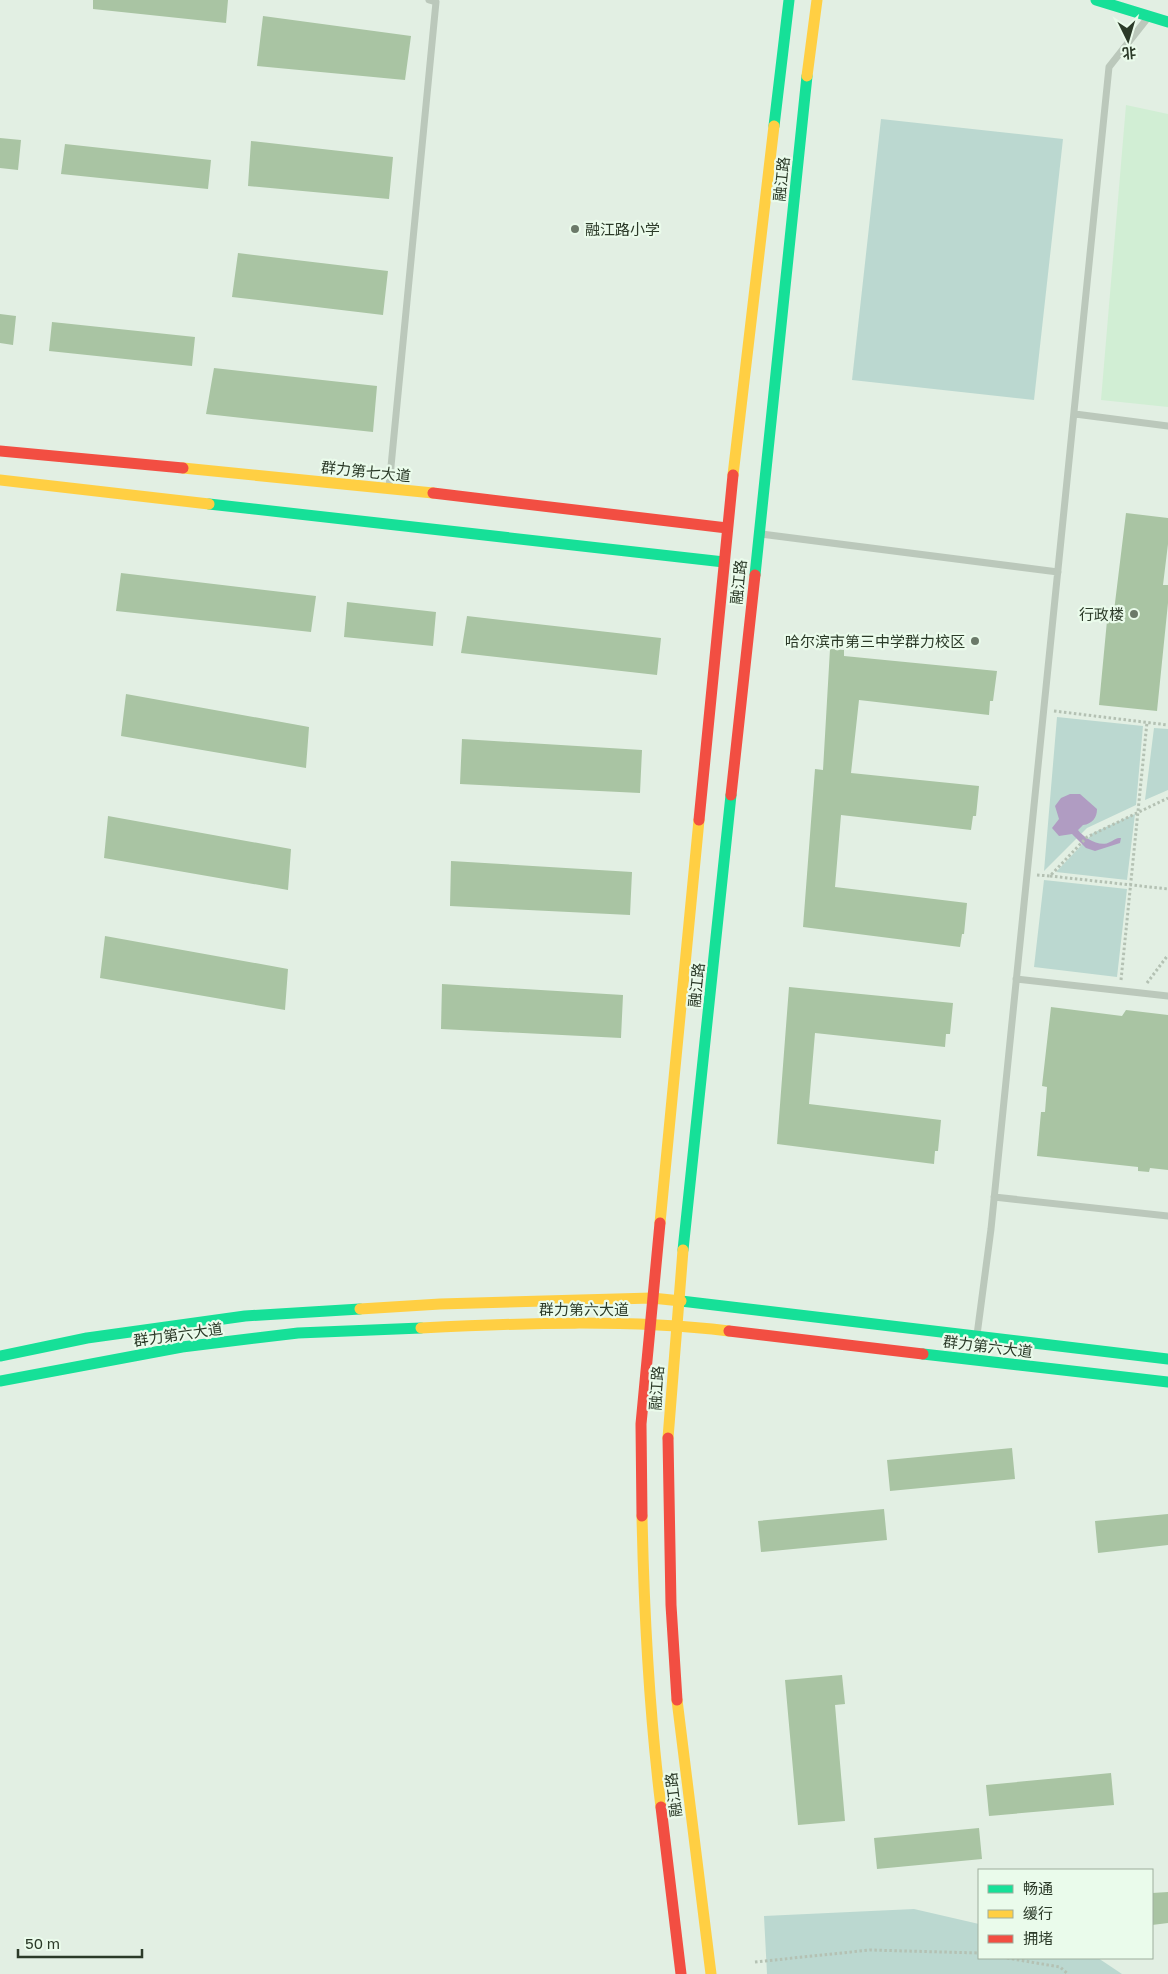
<svg xmlns="http://www.w3.org/2000/svg" width="1168" height="1974" font-family="'Golos Text','Noto Sans SC',sans-serif">
  <style>
    .green { fill: #bbd8d0 }
    .plaza { fill: #d1eed4 }
    .water { fill: #b09cc2 }
    .building { fill: #a9c4a3 }
    .lines { fill: none; stroke-linecap: round; stroke-linejoin: round }
    .path { stroke: #b4c1b3; stroke-width: 3; stroke-dasharray: 2.5 2.5; stroke-linecap: butt }
    .lane { stroke: #bbc8bb; stroke-width: 7 }
    .fast { stroke: #16e098; stroke-width: 11 }
    .slow { stroke: #ffcf43; stroke-width: 11 }
    .jam { stroke: #f24e42; stroke-width: 11 }
    .poi-dot { fill: #6b7969; stroke: #eafbeb; stroke-width: 2 }
    .labels { text-anchor: middle; dominant-baseline: central; stroke-width: 4.5; stroke-linejoin: round; paint-order: stroke }
    .street-label { font-size: 15px; fill: #2b3a28; stroke: #eafbeb }
    .poi-label { font-size: 15px; fill: #2b3a28; stroke: #eafbeb; text-anchor: end }
  </style>
  <rect width="100%" height="100%" fill="#e2efe3"/>
  <path class="green" d="M881,119L1063,139L1034,400L852,380Z
    M1057,717L1143,726L1136,805L1087,828L1044,871Z
    M1154,728L1168,729V790L1145,800Z
    M1135,814L1127,880L1056,872L1093,833Z
    M1044,880L1127,889L1117,977L1034,967Z
    M914,1909L979,1924V1958H1098L1122,1974H767L764,1916Z"/>
  <path class="plaza" d="M1126,105L1168,114V407L1101,400Z"/>
  <path class="water" d="M1070,794H1080L1097,809C1097,818 1092,824 1083,825L1078,830C1084,838 1100,848 1110,842C1115,840 1115,838 1121,838L1120,843L1095,851L1086,848L1072,834L1059,836L1052,828L1059,819L1055,806L1061,798Z"/>
  <path class="building" d="M93,0H228L226,23L93,9Z
    M263,16L411,36L405,80L257,66Z
    M0,138L21,140L18,170L0,168Z
    M251,141L393,157L389,199L248,186Z
    M65,144L211,160L208,189L61,174Z
    M238,253L388,271L383,315L232,297Z
    M0,314L16,316L13,345L0,343Z
    M52,322L195,337L192,366L49,351Z
    M214,368L377,386L373,432L206,414Z
    M1126,513L1168,518V544L1163,585H1168V603L1157,711L1099,705L1108,610L1114,611Z
    M121,573L316,596L311,632L116,611Z
    M347,602L436,612L433,646L344,637Z
    M467,616L661,638L657,675L461,653Z
    M830,649L844,650V656L997,671L993,701H990L989,715L859,700L851,773L979,786L976,816H973L971,830L841,815L835,887L967,903L964,934H962L960,947L803,927L815,769L823,770Z
    M126,694L309,727L306,768L121,736Z
    M462,739L642,750L640,793L460,784Z
    M108,816L291,849L288,890L104,858Z
    M451,861L632,872L630,915L450,906Z
    M105,936L288,969L285,1010L100,978Z
    M442,984L623,995L621,1038L441,1029Z
    M789,987L953,1003L950,1034H946L945,1047L815,1033L809,1104L941,1120L938,1151H935L934,1164L777,1144Z
    M1051,1007L1122,1016L1126,1010L1168,1015V1170L1150,1168L1149,1172L1138,1171V1167L1037,1156L1041,1112H1045L1047,1087L1042,1086Z
    M1012,1448L1015,1479L890,1491L887,1460Z
    M884,1509L887,1540L761,1552L758,1521Z
    M1168,1514V1545L1098,1553L1095,1521Z
    M842,1675L845,1704L835,1705L845,1821L798,1825L785,1680Z
    M1111,1773L1114,1805L989,1816L986,1785Z
    M979,1828L982,1859L877,1869L874,1838Z
    M1168,1892V1923L1152,1925V1893Z"/>
  <g class="lines">
    <path class="path" d="M1054,711L1168,725
      M1037,875L1050,876L1087,837L1168,798
      M1050,876L1168,889
      M1121,980L1147,722
      M1147,983L1168,955
      M1007,1958L1060,1967L1068,1974
      M755,1962L870,1950L979,1953"/>
    <path class="lane" d="M1075,414L1168,426
      M389,487L436,2L429,0
      M761,534L1058,572
      M1016,979L1168,996
      M994,1197L1168,1216
      M977,1335L991,1229L1109,67L1146,20"/>
    <path class="fast" d="M1096,0L1168,22
      M774,126L789,0
      M209,504L724,562
      M755,575L807,76
      M683,1250L731,795
      M681,1301L1168,1359
      M923,1354L1168,1382
      M0,1356L87,1338L245,1316L360,1309
      M0,1381L182,1347L298,1333L421,1328"/>
    <path class="slow" d="M807,76L817,0
      M183,468L433,493
      M733,475L774,126
      M0,480L209,504
      M660,1223L699,820
      M360,1309L440,1304L652,1298L681,1301
      M421,1328C523,1323 627,1319 729,1331
      M668,1438L683,1250
      M642,1516C644,1614 649,1710 661,1807
      M677,1700L711,1974"/>
    <path class="jam" d="M0,451L183,468
      M433,493L727,528
      M731,795L755,575
      M699,820L733,475
      M729,1331L923,1354
      M668,1438L671,1605L677,1700
      M642,1516L641,1424L660,1223
      M661,1807L681,1974"/>
  </g>
  <g class="poi-dot">
    <circle cx="575" cy="229" r="5"/>
    <circle cx="1134" cy="614" r="5"/>
    <circle cx="975" cy="641" r="5"/>
  </g>
  <g class="labels">
    <g class="street-label">
      <text transform="translate(781 179) rotate(-84)">融江路</text>
      <text transform="translate(366 471) rotate(6)">群力第七大道</text>
      <text transform="translate(738 582) rotate(-84)">融江路</text>
      <text transform="translate(696 985) rotate(-84)">融江路</text>
      <text x="584" y="1309">群力第六大道</text>
      <text transform="translate(178 1334) rotate(-8)">群力第六大道</text>
      <text transform="translate(988 1346) rotate(7)">群力第六大道</text>
      <text transform="translate(656 1388) rotate(-86)">融江路</text>
      <text transform="translate(673 1795) rotate(-97)">融江路</text>
    </g>
    <g class="poi-label">
      <text x="585" y="229" text-anchor="start">融江路小学</text>
      <text x="1124" y="614">行政楼</text>
      <text x="965" y="641">哈尔滨市第三中学群力校区</text>
    </g>
  </g>
  <rect x="978" y="1869" width="175" height="90" fill="#eafbeb" stroke="#9eae9d"/>
  <rect x="988" y="1885" width="25" height="8" fill="#16e098" stroke="#9eae9d"/>
  <text x="1023" y="1894" font-size="15" fill="#2b3a28">畅通</text>
  <rect x="988" y="1910" width="25" height="8" fill="#ffcf43" stroke="#9eae9d"/>
  <text x="1023" y="1919" font-size="15" fill="#2b3a28">缓行</text>
  <rect x="988" y="1935" width="25" height="8" fill="#f24e42" stroke="#9eae9d"/>
  <text x="1023" y="1944" font-size="15" fill="#2b3a28">拥堵</text>
  <g transform="translate(1128 40) rotate(175)" stroke="#eafbeb" stroke-width="4" paint-order="stroke">
  <path d="M0-4L9 19L0 12L-9 19Z" fill="#2b3a28"/>
  <text y="-8" font-size="14" font-weight="bold" text-anchor="middle" fill="#2b3a28">北</text>
  </g>
  <path d="M18 1949v8h124v-8" fill="none" stroke="#2b3a28" stroke-width="2.5"/>
  <text x="25" y="1949" font-size="15" fill="#2b3a28" stroke="#eafbeb" stroke-width="4" paint-order="stroke">50 m</text>
</svg>
